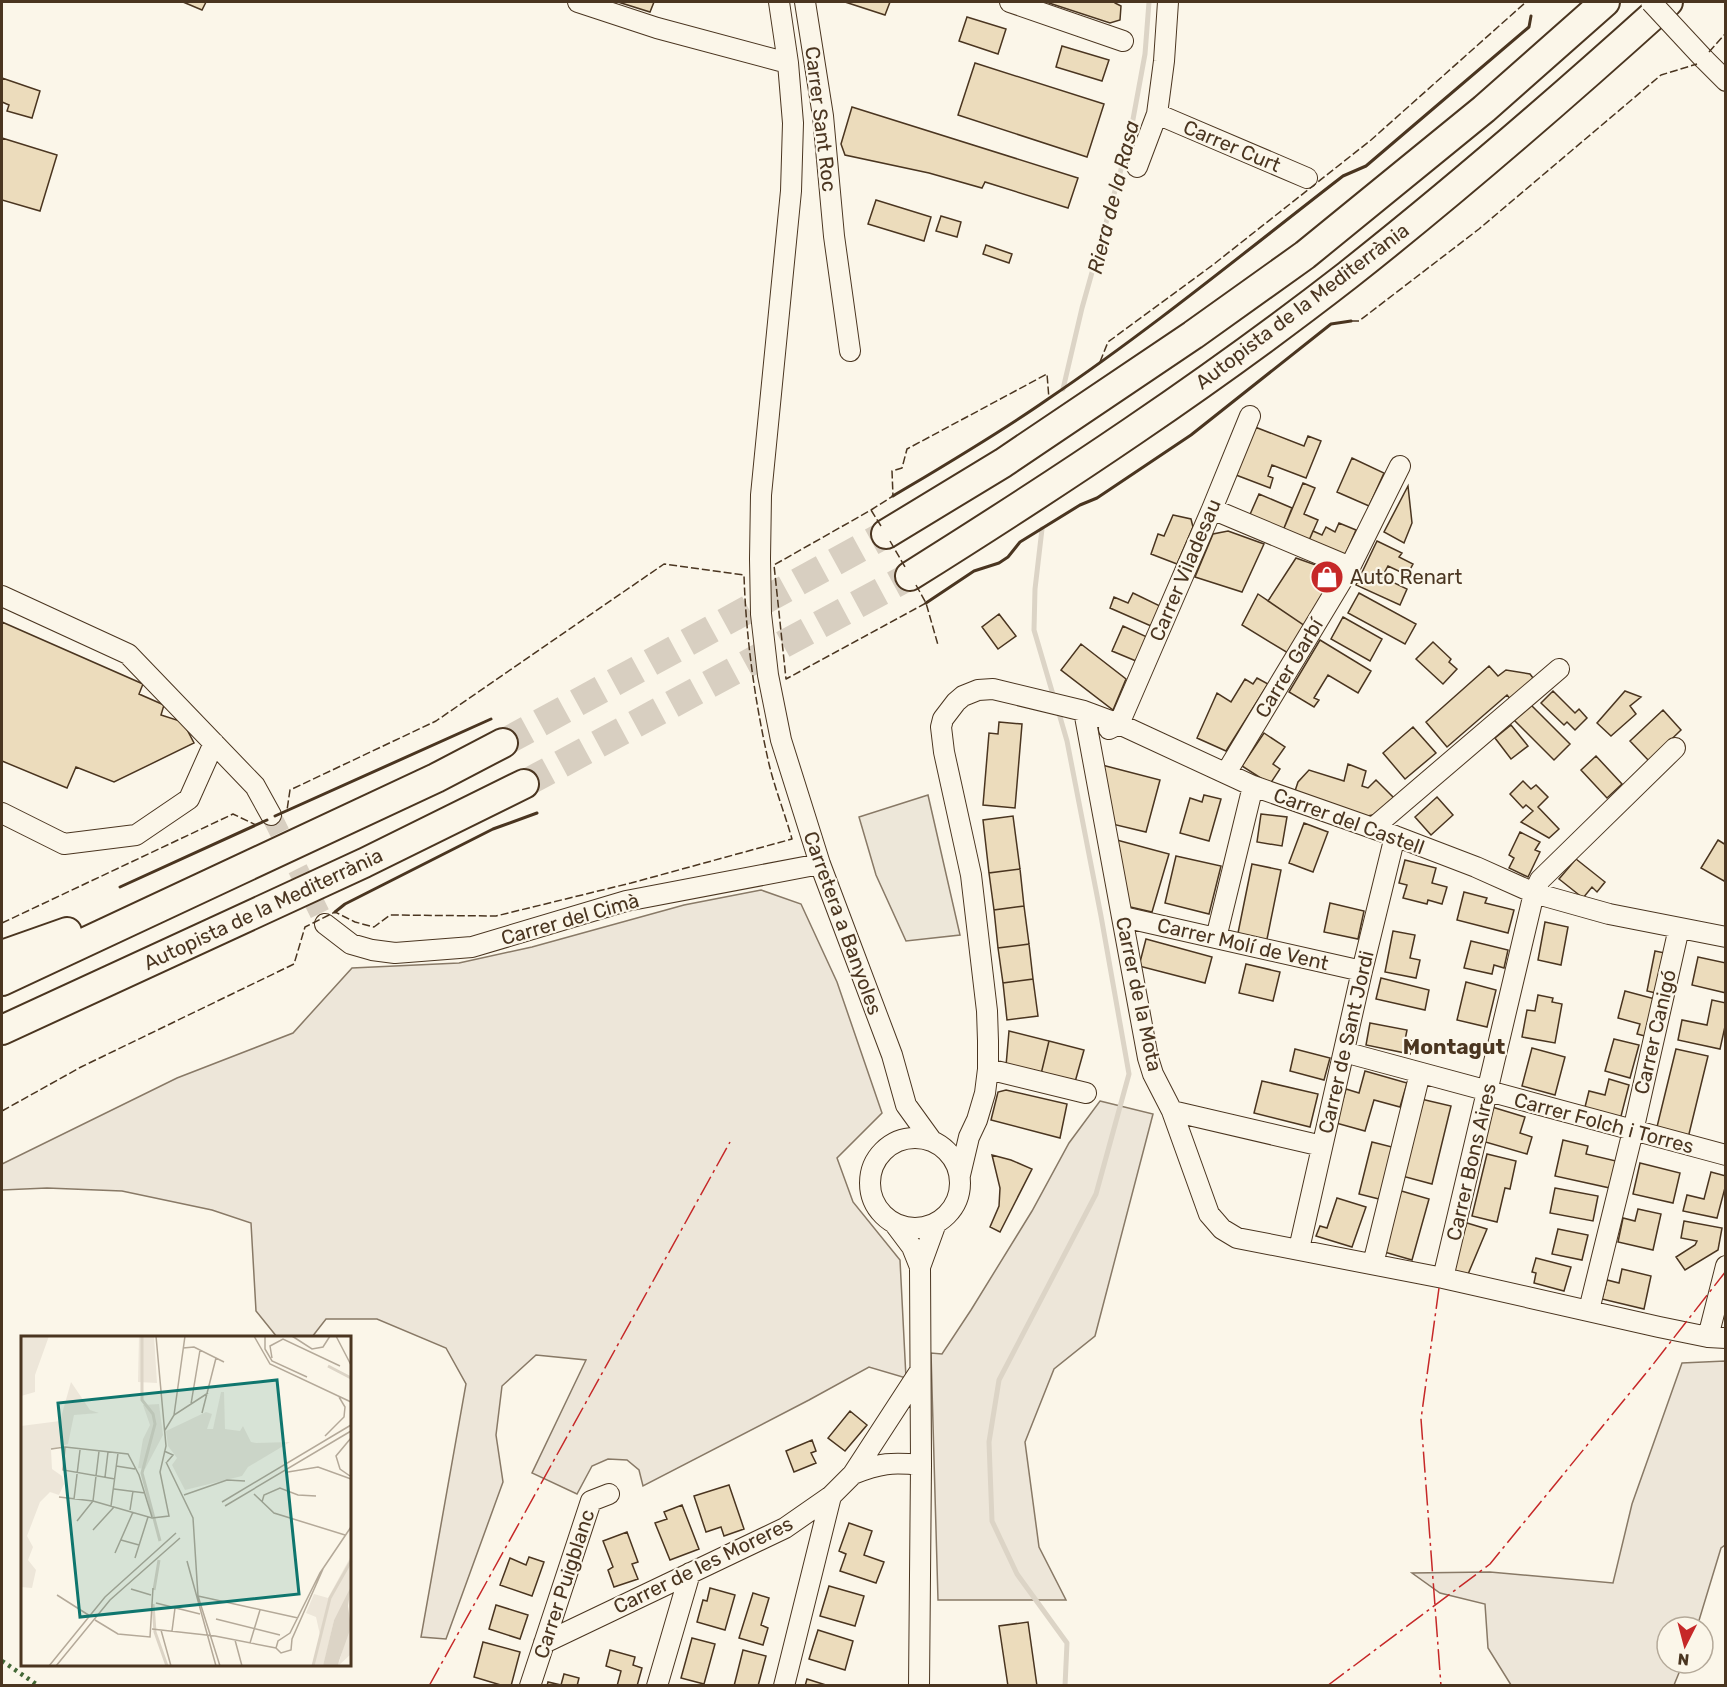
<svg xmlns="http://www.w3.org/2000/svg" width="1727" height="1687" font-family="Rubik,sans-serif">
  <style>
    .green { fill: #ede6d9; stroke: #887966; stroke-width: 1.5 }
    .parking { fill: #ede7d9; stroke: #887966; stroke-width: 1.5 }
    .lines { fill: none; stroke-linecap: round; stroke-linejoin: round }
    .stream { stroke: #dcd4c6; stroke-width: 5 }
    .building { fill: #ecdcbc; stroke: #4a3520; stroke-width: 1.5 }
    .minor-tunnel { stroke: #d8cfc1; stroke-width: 20; stroke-dasharray: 20 10; stroke-linecap: butt }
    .highway-tunnel { stroke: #d8cfc1; stroke-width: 28; stroke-dasharray: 28 14; stroke-linecap: butt }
    .minor-casing { stroke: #4a3520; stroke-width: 22 }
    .highway-casing { stroke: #4a3520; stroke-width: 32 }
    .minor { stroke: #fbf6e9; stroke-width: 20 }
    .highway { stroke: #fbf6e9; stroke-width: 28 }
    .minor-bridge-casing { stroke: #4a3520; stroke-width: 22; stroke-linecap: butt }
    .minor-bridge { stroke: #fbf6e9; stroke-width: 20 }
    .hedge { stroke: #436837; stroke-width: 4.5; stroke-dasharray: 3 4.5; stroke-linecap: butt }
    .fence { stroke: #4a3520; stroke-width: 1.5; stroke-dasharray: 8 3; stroke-linecap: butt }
    .wall { stroke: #4a3520; stroke-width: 3 }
    .power { stroke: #c62828; stroke-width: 1.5; stroke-dasharray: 21 4.5 3 4.5; stroke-linecap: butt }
    .labels { text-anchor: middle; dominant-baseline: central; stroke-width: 4.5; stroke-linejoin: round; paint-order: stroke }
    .street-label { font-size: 20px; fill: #4a3520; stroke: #fbf6e9 }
    .poi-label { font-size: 20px; fill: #4a3520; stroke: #fbf6e9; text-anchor: start }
    .water-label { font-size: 21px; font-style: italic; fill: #4a3520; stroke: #fbf6e9 }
    .neighbourhood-label { font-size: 21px; font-weight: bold; fill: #4a3520; stroke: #fbf6e9 }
    .inset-river { fill: none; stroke: #dcd4c6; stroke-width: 3 }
    .inset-road { fill: none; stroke: #b4a999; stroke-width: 1.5 }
    .view { fill: #0f766e; fill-opacity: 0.15; stroke: #0f766e; stroke-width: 3 }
    .inset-edge { fill: none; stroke: #4a3520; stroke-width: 3 }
  </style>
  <rect width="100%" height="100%" fill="#fbf6e9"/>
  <path class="green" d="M761,890L801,904L837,982L882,1113L837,1158L853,1202L900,1260L906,1378L869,1367L809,1400L643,1486L639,1470L627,1460L608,1459L592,1466L577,1494L532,1473L586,1360L536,1355L502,1386L496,1435L503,1482L446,1639L421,1637L466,1384L446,1348L377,1319H326L312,1337H277L256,1311L251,1223L212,1210L122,1191L47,1188L2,1190V1164L177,1078L293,1033L352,968L459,963L532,947L684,905Z
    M1100,1101L1153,1114L1095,1336L1054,1369L1025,1442L1039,1547L1066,1600H938L931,1353L942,1354L971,1310L1032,1211L1069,1143Z
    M1725,1361V1545L1721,1548L1697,1627H1667V1663H1683L1674,1685H1511L1488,1648L1485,1604L1440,1593L1412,1573L1490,1572L1613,1583L1632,1504L1682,1363Z"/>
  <path class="parking" d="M928,795L960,935L906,941L876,875L859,817Z"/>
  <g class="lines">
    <path class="stream" d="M1063,389L1082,308L1129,141L1145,54L1149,2
      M1042,529L1035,589L1034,630L1054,698
      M1058,710L1067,741L1101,916L1129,1074L1096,1194L999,1380L989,1442L992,1521L1017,1574L1067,1643L1065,1686"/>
  </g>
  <path class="building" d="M183,2H206L202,10Z
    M618,2H654L650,12Z
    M845,2H890L885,15Z
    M1046,2H1115V3L1121,6L1120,20L1110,23Z
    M967,17L1006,29L998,54L959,41Z
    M1062,46L1109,60L1102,81L1056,67Z
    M975,63L1104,104L1087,157L958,115Z
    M2,78L40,91L32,118L7,111L9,105L2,102Z
    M852,107L1078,178L1068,208L985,182L982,188L929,173L845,155L841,144Z
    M2,138L57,155L40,211L2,200Z
    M876,200L931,217L924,241L868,224Z
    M941,216L961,222L957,237L936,231Z
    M986,245L1012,254L1009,263L983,254Z
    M1255,427L1304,446L1308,436L1321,441L1306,478L1272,465L1268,476L1273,478L1270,488L1236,475Z
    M1352,458L1384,473L1369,506L1337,492Z
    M1303,483L1315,488L1304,514L1318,520L1307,545L1282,533Z
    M1408,486L1412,523L1404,543L1384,532Z
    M1259,494L1292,508L1282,533L1248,519Z
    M1173,515L1191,519L1193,527L1177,564L1151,554L1158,534L1164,536Z
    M1339,523L1356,530L1343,560L1307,545L1313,531L1322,535L1326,527L1335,532Z
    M1228,531L1264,544L1242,592L1195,577L1213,534Z
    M1377,541L1402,553L1399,557L1413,564L1407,575L1388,566L1382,577L1407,589L1400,605L1356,585Z
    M1296,558L1327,569L1333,582L1305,626L1268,601Z
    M1133,593L1160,606L1151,626L1110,608L1114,597L1128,603Z
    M1359,593L1416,624L1405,644L1348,613Z
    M1258,594L1305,626L1288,653L1242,625Z
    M999,614L1016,636L998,649L982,627Z
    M1343,617L1382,639L1370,661L1331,639Z
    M2,622L143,684L139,694L164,705L161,715L183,722L194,743L114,782L76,767L67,788L2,761Z
    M1123,626L1147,637L1136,661L1112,651Z
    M1320,640L1371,671L1358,693L1328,675L1314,698L1319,700L1314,707L1289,692Z
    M1433,642L1451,659L1449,662L1457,669L1443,684L1416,659Z
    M1081,644L1126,679L1113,710L1061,670Z
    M1489,666L1498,676L1506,670L1530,674L1536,682L1513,702L1507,695L1447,747L1426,722Z
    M1257,678L1268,684L1226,751L1197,738L1217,693L1231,702L1245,679L1253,684Z
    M1553,691L1575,713L1579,709L1587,718L1575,730L1567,722L1564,725L1541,703Z
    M1625,691L1641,697L1630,706L1636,714L1611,736L1597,723Z
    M1530,704L1570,744L1554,760L1514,720Z
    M1663,710L1681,730L1649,761L1630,741Z
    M999,722L1022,724L1015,808L983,805L989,733L998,734Z
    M1511,725L1528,746L1511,759L1495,738Z
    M1413,727L1436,753L1405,779L1383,753Z
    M1264,733L1285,747L1273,764L1280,769L1270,784L1242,766Z
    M1596,756L1622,784L1607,798L1581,770Z
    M1348,764L1366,771L1362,786L1368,788L1376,780L1395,799L1378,814L1362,817L1294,794L1298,782L1309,770L1344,781Z
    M1102,765L1160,780L1146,832L1112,824Z
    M1523,781L1531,789L1536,785L1548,797L1538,807L1559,829L1549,838L1521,822L1533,811L1526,805L1523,808L1510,794Z
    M1204,795L1221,799L1209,841L1180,833L1190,798L1202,802Z
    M1437,797L1453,815L1431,835L1415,817Z
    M1261,814L1287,817L1282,846L1257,842Z
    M1013,816L1020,869L989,873L983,820Z
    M1304,823L1328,832L1313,872L1289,863Z
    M1520,832L1540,842L1535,850L1540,852L1528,877L1509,868L1514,858L1509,855Z
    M1113,839L1169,854L1152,912L1126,906Z
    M1718,840L1726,845V878L1724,881L1701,868Z
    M1176,856L1221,866L1209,914L1165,903Z
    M1576,859L1605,882L1597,892L1592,887L1583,898L1559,879Z
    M1405,860L1436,868L1432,883L1447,887L1442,904L1428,900L1427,904L1403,898L1407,885L1399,883Z
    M1252,864L1281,870L1266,944L1237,938Z
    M1020,869L1024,906L994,910L989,873Z
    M1464,892L1487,898L1485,903L1514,910L1508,933L1457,920Z
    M1330,903L1364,911L1358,939L1324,932Z
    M1024,906L1029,944L998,948L994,910Z
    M1545,922L1568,927L1561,965L1538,960Z
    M1393,931L1415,935L1410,958L1420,960L1416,978L1385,972Z
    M1146,939L1212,957L1205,983L1139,966Z
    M1471,941L1508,950L1504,968L1494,965L1492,974L1464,968Z
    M1029,944L1033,979L1003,983L998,948Z
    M1655,951L1665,953L1656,993L1647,991Z
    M1698,957L1726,963V993L1692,985Z
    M1246,964L1280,972L1273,1001L1239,993Z
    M1381,978L1429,990L1425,1010L1376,999Z
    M1033,979L1038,1016L1007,1020L1003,983Z
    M1466,982L1496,990L1487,1027L1457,1020Z
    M1625,991L1655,999L1645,1036L1637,1034L1640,1024L1618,1018Z
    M1538,995L1553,998L1552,1002L1562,1004L1555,1043L1522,1037L1527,1010L1535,1011Z
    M1712,1000L1726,1003V1022L1720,1049L1678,1040L1682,1020L1707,1025Z
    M1370,1023L1407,1030L1405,1040L1413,1041L1410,1054L1366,1045Z
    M1009,1031L1049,1041L1041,1074L1006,1066Z
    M1614,1039L1639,1045L1630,1078L1605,1071Z
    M1049,1041L1084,1050L1075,1082L1041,1074Z
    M1532,1048L1565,1057L1555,1095L1522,1086Z
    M1295,1049L1330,1058L1324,1080L1290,1071Z
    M1676,1049L1708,1056L1688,1138L1656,1131Z
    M1365,1071L1407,1083L1400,1107L1374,1100L1365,1131L1336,1123L1346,1089L1359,1093Z
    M1609,1079L1629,1085L1620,1120L1584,1111L1589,1091L1605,1095Z
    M1262,1081L1318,1094L1310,1127L1254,1113Z
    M1006,1090L1067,1104L1060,1138L991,1120L998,1092Z
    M1421,1099L1451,1106L1432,1184L1402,1176Z
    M1492,1107L1525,1117L1520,1133L1532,1137L1527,1154L1482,1141Z
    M1563,1140L1588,1146L1586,1154L1616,1161L1610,1188L1555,1176Z
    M1372,1142L1396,1148L1383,1200L1359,1194Z
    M1487,1154L1516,1161L1510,1189L1505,1188L1497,1222L1472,1216Z
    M992,1155L1011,1160L1032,1169L1000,1232L990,1227L999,1206L1000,1188Z
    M1640,1163L1680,1173L1673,1203L1633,1194Z
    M1711,1172L1726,1176V1184L1717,1218L1683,1211L1687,1195L1704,1199Z
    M1555,1188L1598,1196L1593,1221L1550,1213Z
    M1398,1190L1429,1199L1412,1260L1381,1251Z
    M1337,1198L1366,1207L1352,1247L1316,1236L1320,1226L1327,1228Z
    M1638,1209L1661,1214L1653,1250L1618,1242L1623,1218L1635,1221Z
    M1684,1221L1722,1228L1718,1250L1685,1270L1676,1257L1695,1245L1697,1241L1681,1238Z
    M1467,1223L1487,1229L1466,1279L1451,1268Z
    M1558,1229L1588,1235L1582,1260L1552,1254Z
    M1536,1258L1571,1267L1564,1291L1534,1283L1536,1273L1532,1272Z
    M1622,1269L1651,1276L1644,1309L1602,1299L1607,1280L1619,1283Z
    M850,1411L867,1425L845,1451L828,1438Z
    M812,1440L816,1451L811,1453L816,1463L794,1472L786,1451Z
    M729,1485L744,1529L724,1536L721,1527L706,1532L694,1496Z
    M682,1505L699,1549L670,1560L655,1523L667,1519L664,1512Z
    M849,1523L872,1531L864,1555L884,1562L876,1583L840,1571L846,1554L839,1551Z
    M627,1532L638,1562L632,1564L638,1579L614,1587L608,1570L613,1567L603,1541Z
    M529,1557L544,1562L532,1596L500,1585L510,1558L526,1565Z
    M829,1586L864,1596L855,1626L820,1616Z
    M710,1588L735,1595L725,1630L697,1622L703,1600L707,1601Z
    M753,1593L769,1598L761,1625L768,1628L763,1645L739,1638Z
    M496,1605L528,1615L520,1639L489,1629Z
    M1028,1622L1037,1686H1008L999,1626Z
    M818,1630L853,1641L845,1670L809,1659Z
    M692,1638L715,1644L704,1684L681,1678Z
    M483,1642L520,1652L511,1686H504L474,1677Z
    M610,1650L635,1657L633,1665L642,1668L637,1686H617L621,1671L606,1666Z
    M743,1650L766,1656L758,1686H734Z
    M564,1674L579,1678L577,1686H547L548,1682L561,1685Z
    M807,1679L829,1686H805Z"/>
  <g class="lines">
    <path class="minor-tunnel" d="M271,815L325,924"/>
    <path class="highway-tunnel" d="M503,743L886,534
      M524,784L910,576"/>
    <defs>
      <path id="minor" d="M578,2L657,28L788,63
        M779,2L788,63L793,123L791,191L761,495L760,559L761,614L768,675L781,740L820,864L892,1055L906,1105L932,1141
        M805,2L823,116L834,236L850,351
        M1010,2L1123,41
        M1704,59L1726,81
        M1157,114L1307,178
        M1137,167L1157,114L1164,61L1168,2
        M1212,509L1350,567
        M2,596L128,654L255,786L271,815
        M1084,711L1148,1058L1153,1074L1172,1111L1209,1214L1222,1229L1237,1238L1443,1278L1659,1327L1708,1337L1726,1338
        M1109,729L1119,724L1212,509L1250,416
        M1226,773L1350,567L1400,466
        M2,813L64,844L136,835L189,799L214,743
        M1373,828L1559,669
        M1123,917L1362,971
        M325,924L351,944L372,950L395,953L472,947L626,901L820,864
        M1216,938L1253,786
        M1344,1052L1726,1155
        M988,1069L1086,1093
        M1172,1111L1322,1146
        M870 1183a45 45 0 1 1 90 0a45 45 0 1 1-90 0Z
        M960,1175L969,1137L977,1120L985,1093L988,1069V1041L987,1011L971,875L944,752L941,727L943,719L956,702L963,696L978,690L993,689L1084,711L1119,724L1253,786L1395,836L1476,867L1534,893L1609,914L1726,937
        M894,1223L912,1247L920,1267
        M1299,1249L1362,971L1395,836
        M1373,1264L1420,1073
        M1443,1278L1534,893L1540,880L1675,748
        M1589,1310L1633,1131L1679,928
        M1708,1337L1726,1266
        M853,1474C880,1463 892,1462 921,1465
        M544,1643L785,1528L831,1496L853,1474L920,1371
        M530,1686L591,1501L609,1494
        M657,1686L690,1573
        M784,1686L831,1496
        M919,1686L921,1465L920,1267L936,1223"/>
      <path id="highway" d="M886,534L1003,463L1193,335L1305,255L1484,109L1605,2
        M910,576C1060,482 1208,384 1348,275C1458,188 1564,96 1668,2
        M2,955L67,932
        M2,981L436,778L503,743
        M2,1030L364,863L524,784"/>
    </defs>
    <use href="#minor" class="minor-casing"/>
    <use href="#highway" class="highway-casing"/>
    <use href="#minor" class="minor"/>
    <use href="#highway" class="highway"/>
    <defs>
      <path id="minor-bridge" d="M1651,2L1704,59"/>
    </defs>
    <use href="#minor-bridge" class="minor-bridge-casing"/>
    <use href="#minor-bridge" class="minor-bridge"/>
    <path class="hedge" d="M2,1661L39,1686"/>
    <path class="fence" d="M1709,52L1726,33
      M1351,321H1359L1479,229L1661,75L1697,64
      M1100,362L1108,342L1214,264L1371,140L1526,2
      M871,510L881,526
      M890,541L905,567
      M916,585L926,603L938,645
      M926,603L786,679L774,565L871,510L893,496L892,471L902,468L907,449L1047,374L1049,399
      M2,923L233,814L256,825
      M2,1111L81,1067L294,964L305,927L335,912L355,922L374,927L390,915L496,916L631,883L792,839C785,814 775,789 769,764C755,702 746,639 744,575L664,564L436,721L290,790L287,810"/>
    <path class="wall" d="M893,496C945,465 998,434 1048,399C1150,330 1246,251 1343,176L1366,166L1529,27L1531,16
      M926,603L974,571L999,563L1008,557L1020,542L1080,505L1097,498L1191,435L1331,324L1351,321
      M275,816L491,719
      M120,887L267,820
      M335,912L345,904L493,829L537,813"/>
    <path class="power" d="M1439,1288L1421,1419L1441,1686
      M429,1686L730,1142
      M1327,1686L1490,1564L1651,1367L1726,1271"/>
  </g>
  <defs>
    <symbol id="shop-disc" viewBox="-11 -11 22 22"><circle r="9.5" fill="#c62828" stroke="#fbf6e9"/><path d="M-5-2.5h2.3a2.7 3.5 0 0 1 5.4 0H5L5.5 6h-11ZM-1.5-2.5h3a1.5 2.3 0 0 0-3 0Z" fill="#fff"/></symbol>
  </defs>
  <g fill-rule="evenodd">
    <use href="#shop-disc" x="1308" y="558" width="38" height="38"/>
  </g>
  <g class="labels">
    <g class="street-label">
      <text transform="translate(821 119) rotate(83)">Carrer Sant Roc</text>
      <text transform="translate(1232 146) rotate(23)">Carrer Curt</text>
      <text transform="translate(1302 306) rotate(-37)">Autopista de la Mediterrània</text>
      <text transform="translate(1185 570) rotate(-67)">Carrer Viladesau</text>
      <text transform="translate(1289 668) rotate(-59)">Carrer Garbí</text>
      <text transform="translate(1349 821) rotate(20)">Carrer del Castell</text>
      <text transform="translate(263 909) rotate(-25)">Autopista de la Mediterrània</text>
      <text transform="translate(570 919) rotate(-16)">Carrer del Cimà</text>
      <text transform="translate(843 923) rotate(70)">Carretera a Banyoles</text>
      <text transform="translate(1243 944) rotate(13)">Carrer Molí de Vent</text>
      <text transform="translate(1139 994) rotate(78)">Carrer de la Mota</text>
      <text transform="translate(1655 1032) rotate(-77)">Carrer Canigó</text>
      <text transform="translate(1346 1042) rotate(-77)">Carrer de Sant Jordi</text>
      <text transform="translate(1604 1123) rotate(15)">Carrer Folch i Torres</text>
      <text transform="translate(1471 1162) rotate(-77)">Carrer Bons Aires</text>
      <text transform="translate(703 1565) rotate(-26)">Carrer de les Moreres</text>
      <text transform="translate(564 1584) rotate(-72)">Carrer Puigblanc</text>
    </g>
    <g class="poi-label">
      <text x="1350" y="577">Auto Renart</text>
    </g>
    <g class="water-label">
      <text transform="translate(1113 197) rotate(-76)">Riera de la Rasa</text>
    </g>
    <g class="neighbourhood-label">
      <text x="1454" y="1046">Montagut</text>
    </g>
  </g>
  <g transform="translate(21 1336)">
    <rect width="330" height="330" fill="#fbf6e9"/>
    <path d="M0,0H28L14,39V56L0,60ZM118,0H133L136,47L117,46ZM50,46L69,74L78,77L53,79L47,108L30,114L31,133L41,140L43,148L38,159L29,156L19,166L6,200L12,211L7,224L15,234L11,252L0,251V90L39,85ZM200,56H203L204,93L219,95L222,90L230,106L235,107L269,106L227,131L221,140L164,154L151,129L156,122L147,110L145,95L185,76L191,78L186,93H192ZM138,68L142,99L124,133L117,132L122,103L129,89L122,69ZM330,220V250L313,284L304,324L302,330H291L299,299L295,281L285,277L293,258L307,262ZM330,291V318L317,330L325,302Z" fill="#ede6d9"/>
    <path d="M330,250L327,270L330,291L318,325L317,330H302L313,284Z" fill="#dcd4c6"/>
    <path class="inset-river" d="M121,0V64L132,78L134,88L121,137L139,205M307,30L330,42M133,254L138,224M132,268L134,296L146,330M292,330L309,262L330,225"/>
    <path class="inset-road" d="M233,0L249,28L330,66M244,0V13L251,25L286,41M271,0L291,13L302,11L309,0M315,0L330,29M162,12L173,11L203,26M251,22L249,10L262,3L319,30M170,68L179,14M181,77L195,22M153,79L164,0M144,94L153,79L187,57M304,100L323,81L324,71L318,61M44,111L42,134L94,143M30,113L44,111L107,118L118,139L131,181M143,115L152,119L146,126M145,126L172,182L177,260L199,330M95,130L114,133M267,136L297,131L330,143M329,140L319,133L315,120L330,102M84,141L87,116M93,153L124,157M233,158L253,177L324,199M163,159L206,144L224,145M38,161L72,165L131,182L148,180L139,136L145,110L135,0M53,163L59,114M201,166L330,89M241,166L243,159L259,152L277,159L295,160M90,170L97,117M204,170L330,95M109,174L112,155M56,185L72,165L78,115M72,194L93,171M100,204L118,209M94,217L112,176M114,222L127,181M166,225L195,330M302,233L271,303L270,314L260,317L255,312L257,305L269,297L299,237L330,191M110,253L130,259M36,259L69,280M177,260L277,282M135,267L179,278M195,283L259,299M74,284L97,298L129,301L132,252M131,293L194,300L255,312M140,294L150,330M151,295L154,272M214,304L221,330M229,307L239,274M28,330L84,261L155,197M35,330L89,264L159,202"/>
    <path class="view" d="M256,44L278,258L59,281L37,67Z"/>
    <rect width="330" height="330" class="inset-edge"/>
  </g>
  <rect width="1727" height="1687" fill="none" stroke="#4a3520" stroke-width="6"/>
  <g transform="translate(1685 1645) rotate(186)"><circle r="28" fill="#fbf6e9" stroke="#b4a999" stroke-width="1.5"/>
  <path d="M0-4.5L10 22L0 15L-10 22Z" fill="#c62828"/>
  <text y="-9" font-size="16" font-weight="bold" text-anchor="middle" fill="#4a3520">N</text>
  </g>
</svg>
